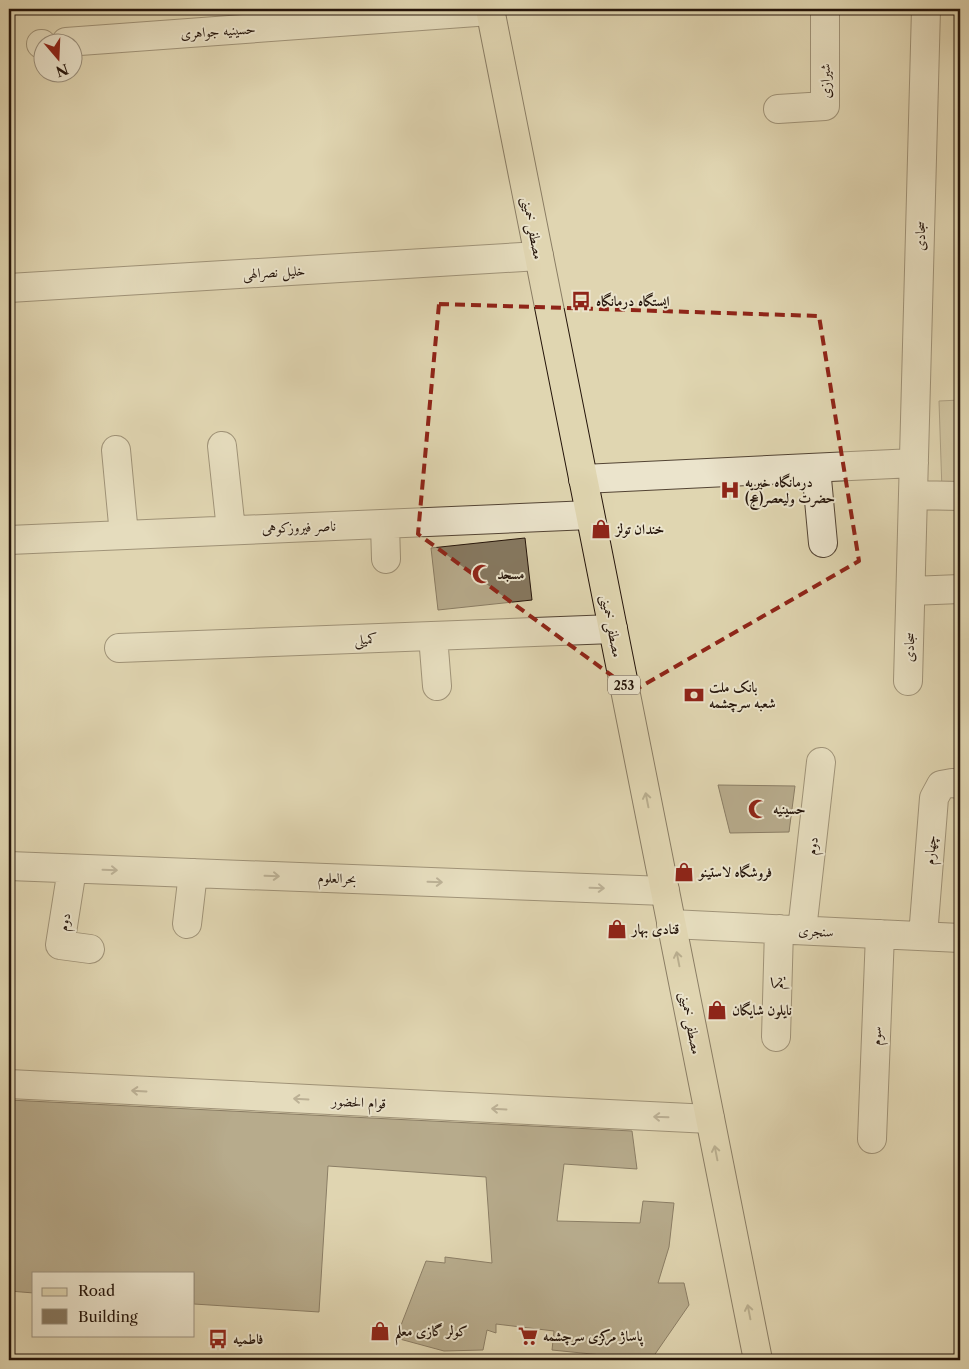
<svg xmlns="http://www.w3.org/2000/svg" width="969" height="1369" font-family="'Libre Caslon Text',Amiri,serif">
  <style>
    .green { fill: #c0b595; stroke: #726450 }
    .building { fill: #867961; stroke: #24140a }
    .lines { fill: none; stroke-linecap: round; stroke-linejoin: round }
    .minor-casing { stroke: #534434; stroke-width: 30 }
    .primary-casing { stroke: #24140a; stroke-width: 30 }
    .minor { stroke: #ebe4cc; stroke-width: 28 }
    .primary { stroke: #e0d6b1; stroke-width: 28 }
    .oneway { stroke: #8b7f66 }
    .oneway2 { stroke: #918675 }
    .marked { fill: none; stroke: #8f2418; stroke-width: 4; stroke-dasharray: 10 6; stroke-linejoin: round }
    .labels { text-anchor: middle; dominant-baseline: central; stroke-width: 4; stroke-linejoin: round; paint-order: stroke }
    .shield { fill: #ebe4cc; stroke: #605244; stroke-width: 1 }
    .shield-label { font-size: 12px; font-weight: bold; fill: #24140a }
    .street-label { font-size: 14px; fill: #24140a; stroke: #ebe4cc }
    .poi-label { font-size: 14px; font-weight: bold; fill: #24140a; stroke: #ebe4cc; text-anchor: start }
  </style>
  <rect width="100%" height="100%" fill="#e0d6b1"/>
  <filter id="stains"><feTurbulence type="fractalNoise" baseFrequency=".004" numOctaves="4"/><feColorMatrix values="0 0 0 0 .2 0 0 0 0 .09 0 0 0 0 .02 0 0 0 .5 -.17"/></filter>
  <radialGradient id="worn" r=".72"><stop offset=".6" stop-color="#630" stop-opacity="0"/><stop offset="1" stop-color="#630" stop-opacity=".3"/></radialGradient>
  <path class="green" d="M960,400V491H942L939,401Z"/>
  <path class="building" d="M525,538L532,600L438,610L431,548Z
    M718,785L795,786L789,832L730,833Z
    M9,1100L632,1131L637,1169L564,1164L557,1221L640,1223L643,1201L674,1203L669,1247L658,1283H684L689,1305L651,1360L552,1350L554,1331L496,1324V1333L487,1330L483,1350L444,1351L396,1338L426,1261L445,1263V1257L492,1263L486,1177L328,1166L319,1312L194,1304V1273H34V1293L9,1291Z"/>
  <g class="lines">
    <defs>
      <path id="minor" d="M66,42L490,11
        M41,44H42
        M778,109L825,106V9
        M9,288L539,256
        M222,446L231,530
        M116,450L124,535
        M816,468L823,543
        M583,479L914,463
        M913,495L960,496
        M385,524L386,559
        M9,540L590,515
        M911,591L960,589
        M433,636L437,686
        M119,648L613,629
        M908,681L926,9
        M9,866L665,891
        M72,869L60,945L90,949
        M187,924L193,873
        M671,924L960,938
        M802,930L821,762
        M923,936L934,798L941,785L952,783L960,784
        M776,1037L779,929
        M9,1084L710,1119
        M872,1139L880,934"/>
      <path id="primary" d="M490,9L758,1360"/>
    </defs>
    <use href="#minor" class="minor-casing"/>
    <use href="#primary" class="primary-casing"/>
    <use href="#minor" class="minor"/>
    <use href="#primary" class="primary"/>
  </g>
  <defs><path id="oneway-shaft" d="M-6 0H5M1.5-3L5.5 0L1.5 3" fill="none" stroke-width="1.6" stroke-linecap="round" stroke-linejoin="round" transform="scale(1.25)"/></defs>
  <g class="oneway">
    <use href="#oneway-shaft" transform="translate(647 800) rotate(-101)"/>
    <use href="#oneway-shaft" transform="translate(678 959) rotate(-101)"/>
    <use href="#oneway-shaft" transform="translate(716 1153) rotate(-101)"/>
    <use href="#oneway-shaft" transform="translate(749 1312) rotate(-101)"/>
  </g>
  <g class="oneway2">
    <use href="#oneway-shaft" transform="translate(110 870) rotate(2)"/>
    <use href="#oneway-shaft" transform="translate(272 876) rotate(2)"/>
    <use href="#oneway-shaft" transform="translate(435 882) rotate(2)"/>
    <use href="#oneway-shaft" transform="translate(597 888) rotate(2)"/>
    <use href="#oneway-shaft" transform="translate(139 1091) rotate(-177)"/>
    <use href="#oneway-shaft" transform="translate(301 1099) rotate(-177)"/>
    <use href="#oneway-shaft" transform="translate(499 1109) rotate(-177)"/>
    <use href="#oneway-shaft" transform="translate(661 1117) rotate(-178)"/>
  </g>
  <path d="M0 0H969V1369H0ZM439,304L819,316L859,561L633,691L418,534Z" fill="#e0d6b1" fill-opacity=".55" fill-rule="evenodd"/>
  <path class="marked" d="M439,304L819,316L859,561L633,691L418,534Z"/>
  <defs>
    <symbol id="bus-bare" viewBox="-9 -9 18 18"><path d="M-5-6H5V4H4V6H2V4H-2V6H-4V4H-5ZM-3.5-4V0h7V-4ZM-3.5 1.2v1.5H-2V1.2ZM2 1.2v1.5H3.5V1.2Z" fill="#8f2418" stroke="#ebe4cc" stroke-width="2.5" paint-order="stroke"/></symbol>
    <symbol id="hospital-bare" viewBox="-9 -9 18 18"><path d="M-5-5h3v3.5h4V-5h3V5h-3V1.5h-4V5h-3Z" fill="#8f2418" stroke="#ebe4cc" stroke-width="2.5" paint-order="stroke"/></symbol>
    <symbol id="shop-bare" viewBox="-9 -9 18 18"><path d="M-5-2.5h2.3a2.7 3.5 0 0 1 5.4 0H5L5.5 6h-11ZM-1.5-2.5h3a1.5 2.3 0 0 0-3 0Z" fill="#8f2418" stroke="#ebe4cc" stroke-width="2.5" paint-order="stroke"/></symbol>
    <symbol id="mosque-bare" viewBox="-9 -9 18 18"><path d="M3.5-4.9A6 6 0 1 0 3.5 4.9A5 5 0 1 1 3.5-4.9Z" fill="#8f2418" stroke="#ebe4cc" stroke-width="2.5" paint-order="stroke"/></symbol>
    <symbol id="bank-bare" viewBox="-9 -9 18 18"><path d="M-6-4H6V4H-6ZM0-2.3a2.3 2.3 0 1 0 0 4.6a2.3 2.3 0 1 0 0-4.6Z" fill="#8f2418" stroke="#ebe4cc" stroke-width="2.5" paint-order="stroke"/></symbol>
    <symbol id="supermarket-bare" viewBox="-9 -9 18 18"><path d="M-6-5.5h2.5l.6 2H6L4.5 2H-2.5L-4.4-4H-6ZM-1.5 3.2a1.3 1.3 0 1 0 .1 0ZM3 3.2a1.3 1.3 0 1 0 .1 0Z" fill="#8f2418" stroke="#ebe4cc" stroke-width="2.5" paint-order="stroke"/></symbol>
  </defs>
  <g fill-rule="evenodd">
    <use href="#bus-bare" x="567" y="287" width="28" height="28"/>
    <use href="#hospital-bare" x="716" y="476" width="28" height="28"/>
    <use href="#shop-bare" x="587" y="515" width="28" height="28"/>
    <use href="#mosque-bare" x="468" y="560" width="28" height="28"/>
    <use href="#bank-bare" x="680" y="681" width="28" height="28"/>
    <use href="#mosque-bare" x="744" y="795" width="28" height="28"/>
    <use href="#shop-bare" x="670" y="858" width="28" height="28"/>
    <use href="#shop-bare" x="603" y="915" width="28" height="28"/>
    <use href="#shop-bare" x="703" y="996" width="28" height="28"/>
    <use href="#shop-bare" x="366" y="1317" width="28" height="28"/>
    <use href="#supermarket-bare" x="514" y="1322" width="28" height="28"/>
    <use href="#bus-bare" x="204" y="1325" width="28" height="28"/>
  </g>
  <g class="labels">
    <rect class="shield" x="608" y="675.5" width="32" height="19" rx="4"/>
    <g class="shield-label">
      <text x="624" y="685">253</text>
    </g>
    <g class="street-label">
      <text transform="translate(218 31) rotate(-4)">حسینیه جواهری</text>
      <text transform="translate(825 81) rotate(-90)">شیرازی</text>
      <text transform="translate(533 228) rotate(79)">مصطفی خمینی</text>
      <text transform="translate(920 236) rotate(-89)">سجادی</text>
      <text transform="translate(274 272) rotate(-3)">خلیل نصرالهی</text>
      <text transform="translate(299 527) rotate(-2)">ناصر فیروزکوهی</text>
      <text transform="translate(612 626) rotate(79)">مصطفی خمینی</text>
      <text transform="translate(366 639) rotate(-2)">کمیلی</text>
      <text transform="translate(909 647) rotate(-88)">سجادی</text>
      <text transform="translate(812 846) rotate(-84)">دوم</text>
      <text transform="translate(930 850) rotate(-86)">چهارم</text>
      <text transform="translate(337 878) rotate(2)">بحرالعلوم</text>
      <text transform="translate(64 922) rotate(-81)">دوم</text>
      <text transform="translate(816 931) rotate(3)">سنجری</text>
      <text transform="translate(777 983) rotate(-88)">یکم</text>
      <text transform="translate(691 1023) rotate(79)">مصطفی خمینی</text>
      <text transform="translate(876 1036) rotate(-88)">سوم</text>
      <text transform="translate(359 1102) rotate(3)">قوام الحضور</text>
    </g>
    <g class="poi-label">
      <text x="596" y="301">ایستگاه درمانگاه</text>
      <text x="745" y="482">درمانگاه خیریه<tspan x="745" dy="16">حضرت ولیعصر(عج)</tspan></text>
      <text x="616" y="529">خندان تولز</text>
      <text x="497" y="574">مسجد</text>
      <text x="709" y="687">بانک ملت<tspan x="709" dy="16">شعبه سرچشمه</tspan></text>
      <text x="773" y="809">حسینیه</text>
      <text x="699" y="872">فروشگاه لاستینو</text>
      <text x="632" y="929">قنادی بهار</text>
      <text x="732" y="1010">نايلون شايگان</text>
      <text x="395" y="1331">کولر گازی معلم</text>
      <text x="543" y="1336">پاساژ مرکزی سرچشمه</text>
      <text x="233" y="1339">فاطمیه</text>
    </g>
  </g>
  <rect width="969" height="1369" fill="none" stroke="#e0d6b1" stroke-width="30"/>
  <rect x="10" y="10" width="949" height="1349" fill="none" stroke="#24140a" stroke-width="2.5"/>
  <rect x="15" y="15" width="939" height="1339" fill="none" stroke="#24140a"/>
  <rect x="32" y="1272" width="162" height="65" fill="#ebe4cc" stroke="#9b917e"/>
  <rect x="42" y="1288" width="25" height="8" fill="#e0d6b1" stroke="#9b917e"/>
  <text x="78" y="1296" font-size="15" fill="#24140a">Road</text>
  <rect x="42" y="1309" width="25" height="15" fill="#867961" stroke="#9b917e"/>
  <text x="78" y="1322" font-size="15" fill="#24140a">Building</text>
  <g transform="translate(58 58) rotate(161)"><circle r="24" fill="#ebe4cc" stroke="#9b917e"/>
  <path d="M0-4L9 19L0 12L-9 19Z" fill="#8f2418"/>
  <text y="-8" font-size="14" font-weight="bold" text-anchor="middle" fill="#24140a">N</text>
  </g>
  <rect width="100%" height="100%" filter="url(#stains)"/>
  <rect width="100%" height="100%" fill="url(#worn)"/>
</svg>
